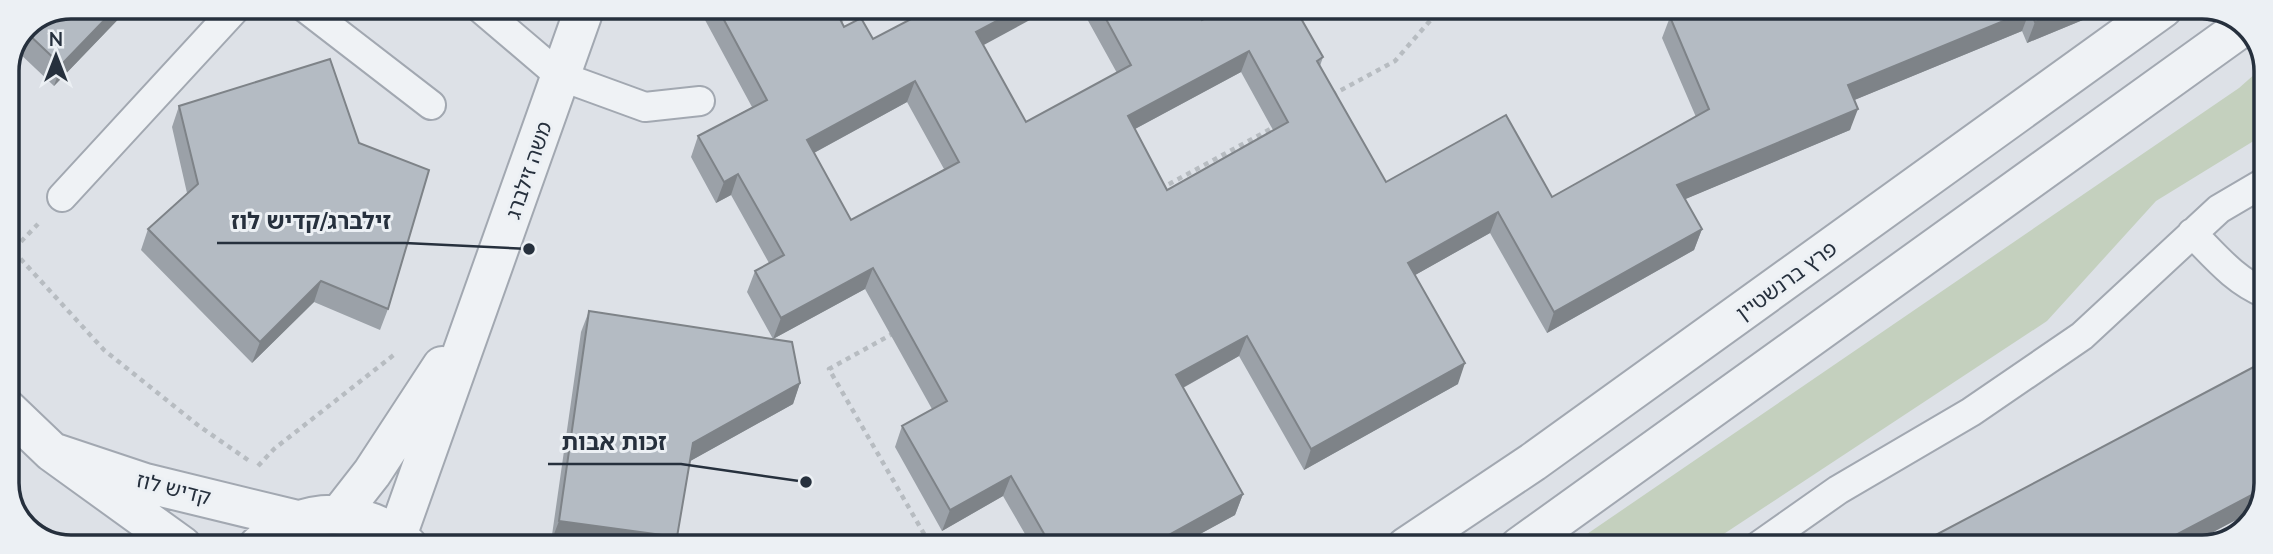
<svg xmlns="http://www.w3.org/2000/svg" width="2273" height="554" font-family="Mulish,'Noto Sans Hebrew',sans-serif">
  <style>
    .green { fill: #c4d0be }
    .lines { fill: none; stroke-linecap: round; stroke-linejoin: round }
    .service-casing { stroke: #a2a8b1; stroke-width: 32 }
    .tertiary-casing { stroke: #a2a8b1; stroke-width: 42 }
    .path { stroke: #b7bcc1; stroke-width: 4.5; stroke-dasharray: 5 5; stroke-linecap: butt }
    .service { stroke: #eff2f5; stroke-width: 28 }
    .tertiary { stroke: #eff2f5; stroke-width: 38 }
    .wall { fill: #9ba1a8; fill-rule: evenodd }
    .shaded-wall { fill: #7e8388 }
    .building { fill: #b4bbc3; stroke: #7e8388; stroke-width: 2; fill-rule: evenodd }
    .labels { text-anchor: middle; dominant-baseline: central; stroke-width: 6; stroke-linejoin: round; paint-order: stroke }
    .street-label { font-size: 21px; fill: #26303d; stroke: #ecf0f4 }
    .rim { fill: none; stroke: #26303d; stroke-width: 3.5 }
    .leader { fill: none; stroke: #26303d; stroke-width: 2.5 }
    .callout-dot { fill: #26303d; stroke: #ecf0f4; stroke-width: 2.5 }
    .callout-label { font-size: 23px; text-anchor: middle; font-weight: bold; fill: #26303d; stroke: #ecf0f4; stroke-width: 6; stroke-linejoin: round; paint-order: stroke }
  </style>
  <rect width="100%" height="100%" fill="#dde1e7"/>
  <path class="green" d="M2265,65V134L2156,201L2047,321L1704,547H1568L2239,88Z"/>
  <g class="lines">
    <defs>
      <path id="service" d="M304,7L431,105
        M479,7L560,76L645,107L700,101
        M62,197L237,7
        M2192,233C2215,256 2235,281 2265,293
        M1757,547L1838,490L1971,412L2082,336L2219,209L2265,182"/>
      <path id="tertiary" d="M7,409L52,452L182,546
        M52,452L145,483L297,520
        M340,514L372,473L442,366
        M397,536L585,7
        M258,546C302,504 364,505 408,546
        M1406,547L1533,462L2163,8
        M1519,547L2245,25"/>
    </defs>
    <use href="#service" class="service-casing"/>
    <use href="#tertiary" class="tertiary-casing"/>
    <path class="path" d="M838,22L864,7
      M1332,95L1395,61L1441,8
      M1160,189L1276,126
      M7,244L104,350L199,426L248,460
      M7,256L38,224
      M894,333L829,369L931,546
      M258,466L274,449L395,354"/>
    <use href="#service" class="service"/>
    <use href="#tertiary" class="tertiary"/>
  </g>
  <path class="wall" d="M130,7L54,86L16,50L26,25Z
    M698,7H834L844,27L873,39L983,45L1026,122L1117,73L1081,8H1195L1202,20L1323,57L1320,66L1386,182L1552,197L1696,117L1662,38L1670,17L1691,8H2108L2107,10L2027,43L2022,31L1854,100L1850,130L1685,199L1702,229L1694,250L1547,333L1490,233L1415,275L1458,384L1304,470L1239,356L1183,388L1243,494L1235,515L1178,546H1032L1003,496L942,531L895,447L902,426L932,409L865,289L773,339L747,292L755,271L769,263L731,195L716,203L691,157L698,136L752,107ZM1241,72L1273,130L1167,190L1135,129ZM907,102L944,169L851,220L814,153Z
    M179,106L388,309L380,330L314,302L252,363L141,250L148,229L187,193L172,127Z
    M589,311L800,383L793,404L690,461L677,537L674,546H581L551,542L581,332Z"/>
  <path class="shaded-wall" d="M117,7H130L54,86L61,65Z
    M1021,8H1052L969,53L976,32Z
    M2069,8H2108L2107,10L2027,43L2035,22Z
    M2030,10L2022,31L1840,106L1848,85Z
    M1249,51L1241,72L1120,137L1128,116Z
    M915,81L907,102L799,161L807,140Z
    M1858,109L1850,130L1669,206L1677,185Z
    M738,174L731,195L716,203L724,182Z
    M1498,212L1490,233L1401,283L1408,263Z
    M1702,229L1694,250L1547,333L1554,312Z
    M873,268L865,289L773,339L781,318Z
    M321,281L314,302L252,363L260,342Z
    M1247,336L1239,356L1168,396L1176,375Z
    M1465,363L1458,384L1304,470L1311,449Z
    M800,383L793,404L685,464L693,443Z
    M1011,476L1003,496L942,531L950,510Z
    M2265,488V496L2257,509L2185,547H2153Z
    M1243,494L1235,515L1178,546H1149Z
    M559,521L677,537L674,546H581L551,542Z"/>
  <path class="building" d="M71,7H117L61,65L24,30L26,25Z
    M717,7H834L844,27L861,18L873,39L932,8H1021L976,32L1026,122L1131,65L1100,8H1195L1202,20L1225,8H1295L1323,57L1317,61L1386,182L1506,115L1552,197L1709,109L1670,17L1691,8H2069L2035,22L2030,10L1848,85L1858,109L1677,185L1702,229L1554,312L1498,212L1408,263L1465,363L1311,449L1247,336L1176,375L1243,494L1149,546H1051L1011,476L950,510L902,426L947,401L873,268L781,318L755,271L784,255L738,174L724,182L698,136L767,100ZM1249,51L1288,122L1167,190L1128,116ZM915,81L959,162L851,220L807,140Z
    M330,59L359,143L429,170L388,309L321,281L260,342L148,229L198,184L179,106Z
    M589,311L792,342L800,383L693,443L677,537L559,521Z
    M2265,361V488L2153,547H1913Z
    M12,501L26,514L72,546H58L23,526Z"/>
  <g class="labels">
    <g class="street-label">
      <text transform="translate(528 170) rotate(-71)">משה זילברג</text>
      <text transform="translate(1786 280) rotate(-36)">פרץ ברנשטיין</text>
      <text transform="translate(174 488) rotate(14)">קדיש לוז</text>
    </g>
  </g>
  <path d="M0 0H2273V554H0ZM71 19H2202A52 52 0 0 1 2254 71V483A52 52 0 0 1 2202 535H71A52 52 0 0 1 19 483V71A52 52 0 0 1 71 19Z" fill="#ecf0f4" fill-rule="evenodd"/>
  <path class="rim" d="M71 19H2202A52 52 0 0 1 2254 71V483A52 52 0 0 1 2202 535H71A52 52 0 0 1 19 483V71A52 52 0 0 1 71 19Z"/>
  <path class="leader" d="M529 249L405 243H217M806 482L681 464H548"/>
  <g class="callout-dot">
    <circle cx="529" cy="249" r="7"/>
    <circle cx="806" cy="482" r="7"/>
  </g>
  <g class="callout-label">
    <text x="311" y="229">זילברג/קדיש לוז</text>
    <text x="614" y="450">זכות אבות</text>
  </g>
  <g transform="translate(56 56)" stroke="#ecf0f4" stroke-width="5" paint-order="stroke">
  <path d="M0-5L12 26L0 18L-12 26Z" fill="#26303d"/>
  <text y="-10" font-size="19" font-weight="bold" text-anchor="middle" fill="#26303d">N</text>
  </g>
</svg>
